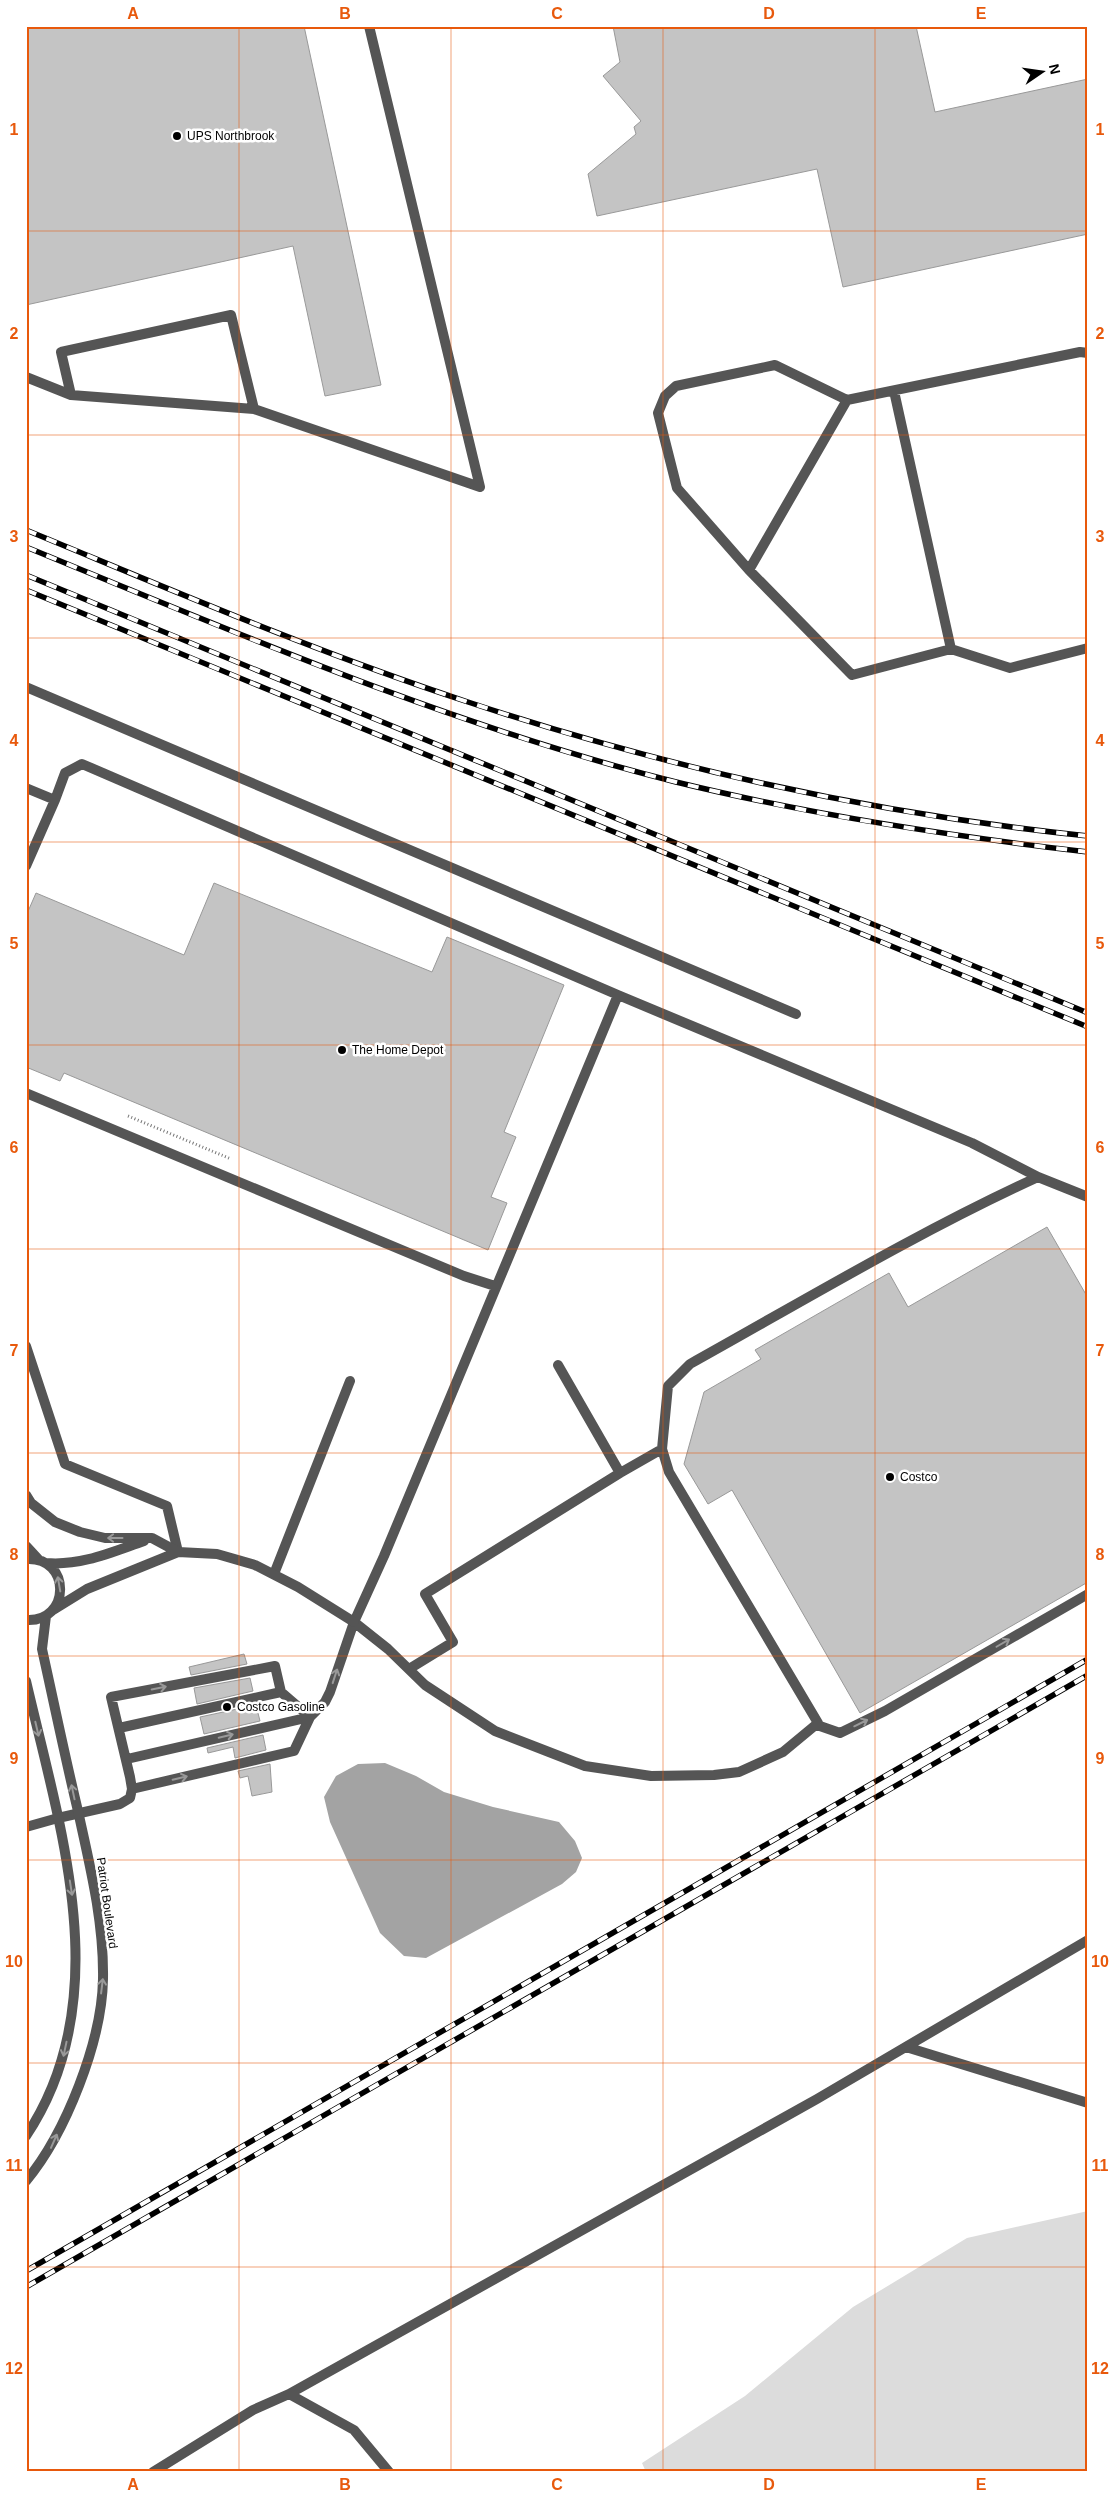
<svg xmlns="http://www.w3.org/2000/svg" width="1114" height="2498" font-family="Arial,sans-serif">
  <style>
    .green { fill: #dcdcdc }
    .water { fill: #a3a3a3 }
    .building { fill: #c4c4c4; stroke: #999 }
    .lines { fill: none; stroke-linecap: round; stroke-linejoin: round }
    .path { stroke: #777; stroke-width: 3; stroke-dasharray: 1 2.5; stroke-linecap: butt }
    .service { stroke: #555; stroke-width: 10 }
    .minor { stroke: #555; stroke-width: 10 }
    .rail-casing { stroke: #000; stroke-width: 5.5 }
    .rail { stroke: #fff; stroke-width: 4; stroke-dasharray: 11; stroke-linecap: butt }
    .oneway { stroke: #999 }
    .grid { fill: none; stroke: #e8590c; stroke-width: 1; stroke-opacity: 0.55 }
    .poi-dot { fill: #000; stroke: #fff; stroke-width: 2 }
    .labels { text-anchor: middle; dominant-baseline: central; stroke-width: 5; stroke-linejoin: round; paint-order: stroke }
    .poi-label { font-size: 12px; fill: #000; stroke: #fff; text-anchor: start }
    .street-label { font-size: 12px; fill: #000; stroke: #fff }
    .neatline { fill: none; stroke: #e8590c; stroke-width: 2 }
    .grid-label { font-size: 16px; text-anchor: middle; font-weight: bold; fill: #e8590c }
  </style>
  <rect width="100%" height="100%" fill="#fff"/>
  <path class="green" d="M1088,2211V2472H646L642,2463L745,2396L853,2307L967,2238Z"/>
  <path class="water" d="M385,1763L416,1776L444,1792L493,1807L559,1822L575,1841L582,1858L576,1872L562,1884L426,1958L404,1956L380,1933L330,1822L324,1797L336,1776L358,1764Z"/>
  <path class="building" d="M26,26H304L381,385L325,396L293,246L26,305Z
    M613,26H916L935,112L1088,79V234L843,287L817,169L597,216L588,174L636,134L634,127L641,121L603,76L620,62Z
    M214,883L432,972L447,937L564,985L504,1132L516,1137L491,1197L507,1203L488,1250L64,1073L60,1081L26,1067V916L36,893L184,955Z
    M1047,1227L1088,1298V1582L860,1713L732,1490L708,1504L684,1464L704,1392L761,1359L755,1350L889,1273L908,1307Z
    M244,1654L247,1664L191,1675L189,1667Z
    M250,1678L253,1691L197,1704L194,1688Z
    M256,1705L260,1721L204,1734L200,1717Z
    M263,1735L266,1750L235,1758L233,1747L208,1753L207,1748Z
    M270,1764L272,1792L252,1796L248,1776L240,1778L238,1771Z"/>
  <g class="lines">
    <path class="path" d="M128,1116L231,1159"/>
    <path class="service" d="M26,377L71,395L254,409
      M894,391L951,649L852,675L749,570L847,400L1080,352L1088,353
      M71,395L61,352L231,315L254,409L480,487L369,26
      M749,570L677,488L658,413L665,396L676,386L775,365L847,400
      M951,649L1010,668L1088,648
      M26,687L796,1014
      M26,788L55,800L26,866
      M55,800L65,773L82,764L618,995
      M26,1093L464,1276L495,1286
      M1038,1177L1088,1197
      M26,1346L65,1464L167,1506L178,1552
      M558,1365L620,1473L662,1449
      M274,1574L350,1381
      M409,1669L453,1642L425,1594L620,1473
      M817,1725L840,1733L885,1711L1088,1594
      M119,1728L281,1692
      M127,1759L310,1717
      M132,1789L294,1751L310,1717L325,1702L330,1692L354,1622L384,1556L618,995L972,1143L1038,1177C918,1232 805,1300 690,1364L668,1386L662,1449L669,1472L818,1723L783,1752L739,1772L714,1775L651,1776L585,1766L495,1731L425,1685L388,1649L354,1622
      M26,1827L58,1818L120,1804L130,1798L132,1789L130,1777L111,1697L275,1666L281,1692L310,1717
      M906,2047L1088,2103
      M289,2394L817,2099L1088,1940
      M153,2472L253,2410L289,2394L354,2430L389,2472"/>
    <path class="minor" d="M26,1495L31,1503L55,1522L80,1532L105,1538H152L178,1552L217,1554L255,1565L298,1587L354,1622
      M26,1546L38,1559
      M26,1559C72,1556 71,1623 26,1620
      M46,1563C81,1566 112,1552 144,1541
      M53,1610L87,1589L178,1552
      M26,1681C60,1828 118,1999 26,2136
      M26,2181C66,2133 102,2041 103,1979C104,1922 90,1866 78,1811C65,1757 54,1703 42,1649L46,1616"/>
    <defs>
      <path id="rail" d="M26,530C172,590 318,653 468,702C670,769 876,814 1088,836
        M26,547C239,634 452,726 676,782C811,815 949,836 1088,852
        M26,575L1088,1013
        M26,590L1088,1027
        M26,2271L1088,1659
        M26,2287L1088,1675"/>
    </defs>
    <use href="#rail" class="rail-casing"/>
    <use href="#rail" class="rail"/>
  </g>
  <defs><path id="oneway-shaft" d="M-6 0H5M1.5-3L5.5 0L1.5 3" fill="none" stroke-width="1.6" stroke-linecap="round" stroke-linejoin="round" transform="scale(1.25)"/></defs>
  <g class="oneway">
    <use href="#oneway-shaft" transform="translate(115 1538) rotate(-180)"/>
    <use href="#oneway-shaft" transform="translate(59 1584) rotate(-100)"/>
    <use href="#oneway-shaft" transform="translate(1003 1643) rotate(-30)"/>
    <use href="#oneway-shaft" transform="translate(335 1676) rotate(-72)"/>
    <use href="#oneway-shaft" transform="translate(159 1688) rotate(-11)"/>
    <use href="#oneway-shaft" transform="translate(861 1723) rotate(-26)"/>
    <use href="#oneway-shaft" transform="translate(37 1729) rotate(77)"/>
    <use href="#oneway-shaft" transform="translate(226 1736) rotate(-13)"/>
    <use href="#oneway-shaft" transform="translate(180 1778) rotate(-13)"/>
    <use href="#oneway-shaft" transform="translate(73 1792) rotate(-102)"/>
    <use href="#oneway-shaft" transform="translate(71 1888) rotate(81)"/>
    <use href="#oneway-shaft" transform="translate(102 1986) rotate(-83)"/>
    <use href="#oneway-shaft" transform="translate(65 2049) rotate(102)"/>
    <use href="#oneway-shaft" transform="translate(54 2141) rotate(-66)"/>
  </g>
  <path class="grid" d="M239,26V2472M451,26V2472M663,26V2472M875,26V2472M26,231H1088M26,435H1088M26,638H1088M26,842H1088M26,1045H1088M26,1249H1088M26,1453H1088M26,1656H1088M26,1860H1088M26,2063H1088M26,2267H1088"/>
  <g class="poi-dot">
    <circle cx="177" cy="136" r="5"/>
    <circle cx="342" cy="1050" r="5"/>
    <circle cx="890" cy="1477" r="5"/>
    <circle cx="227" cy="1707" r="5"/>
  </g>
  <g class="labels">
    <g class="poi-label">
      <text x="187" y="136">UPS Northbrook</text>
      <text x="352" y="1050">The Home Depot</text>
      <text x="900" y="1477">Costco</text>
      <text x="237" y="1707">Costco Gasoline</text>
    </g>
    <g class="street-label">
      <text transform="translate(107 1903) rotate(82)">Patriot Boulevard</text>
    </g>
  </g>
  <rect width="1114" height="2498" fill="none" stroke="#ffffff" stroke-width="55"/>
  <g transform="translate(1042 72) rotate(77)" stroke="#ffffff" stroke-width="4" paint-order="stroke">
  <path d="M0-4L9 19L0 12L-9 19Z" fill="#000000"/>
  <text y="-8" font-size="14" font-weight="bold" text-anchor="middle" fill="#000000">N</text>
  </g>
  <rect x="28" y="28" width="1058" height="2442" class="neatline"/>
  <g class="grid-label">
    <text x="133" y="19">A</text>
    <text x="345" y="19">B</text>
    <text x="557" y="19">C</text>
    <text x="769" y="19">D</text>
    <text x="981" y="19">E</text>
    <text x="14" y="135">1</text>
    <text x="1100" y="135">1</text>
    <text x="14" y="339">2</text>
    <text x="1100" y="339">2</text>
    <text x="14" y="542">3</text>
    <text x="1100" y="542">3</text>
    <text x="14" y="746">4</text>
    <text x="1100" y="746">4</text>
    <text x="14" y="949">5</text>
    <text x="1100" y="949">5</text>
    <text x="14" y="1153">6</text>
    <text x="1100" y="1153">6</text>
    <text x="14" y="1356">7</text>
    <text x="1100" y="1356">7</text>
    <text x="14" y="1560">8</text>
    <text x="1100" y="1560">8</text>
    <text x="14" y="1764">9</text>
    <text x="1100" y="1764">9</text>
    <text x="14" y="1967">10</text>
    <text x="1100" y="1967">10</text>
    <text x="14" y="2171">11</text>
    <text x="1100" y="2171">11</text>
    <text x="14" y="2374">12</text>
    <text x="1100" y="2374">12</text>
    <text x="133" y="2490">A</text>
    <text x="345" y="2490">B</text>
    <text x="557" y="2490">C</text>
    <text x="769" y="2490">D</text>
    <text x="981" y="2490">E</text>
  </g>
</svg>
